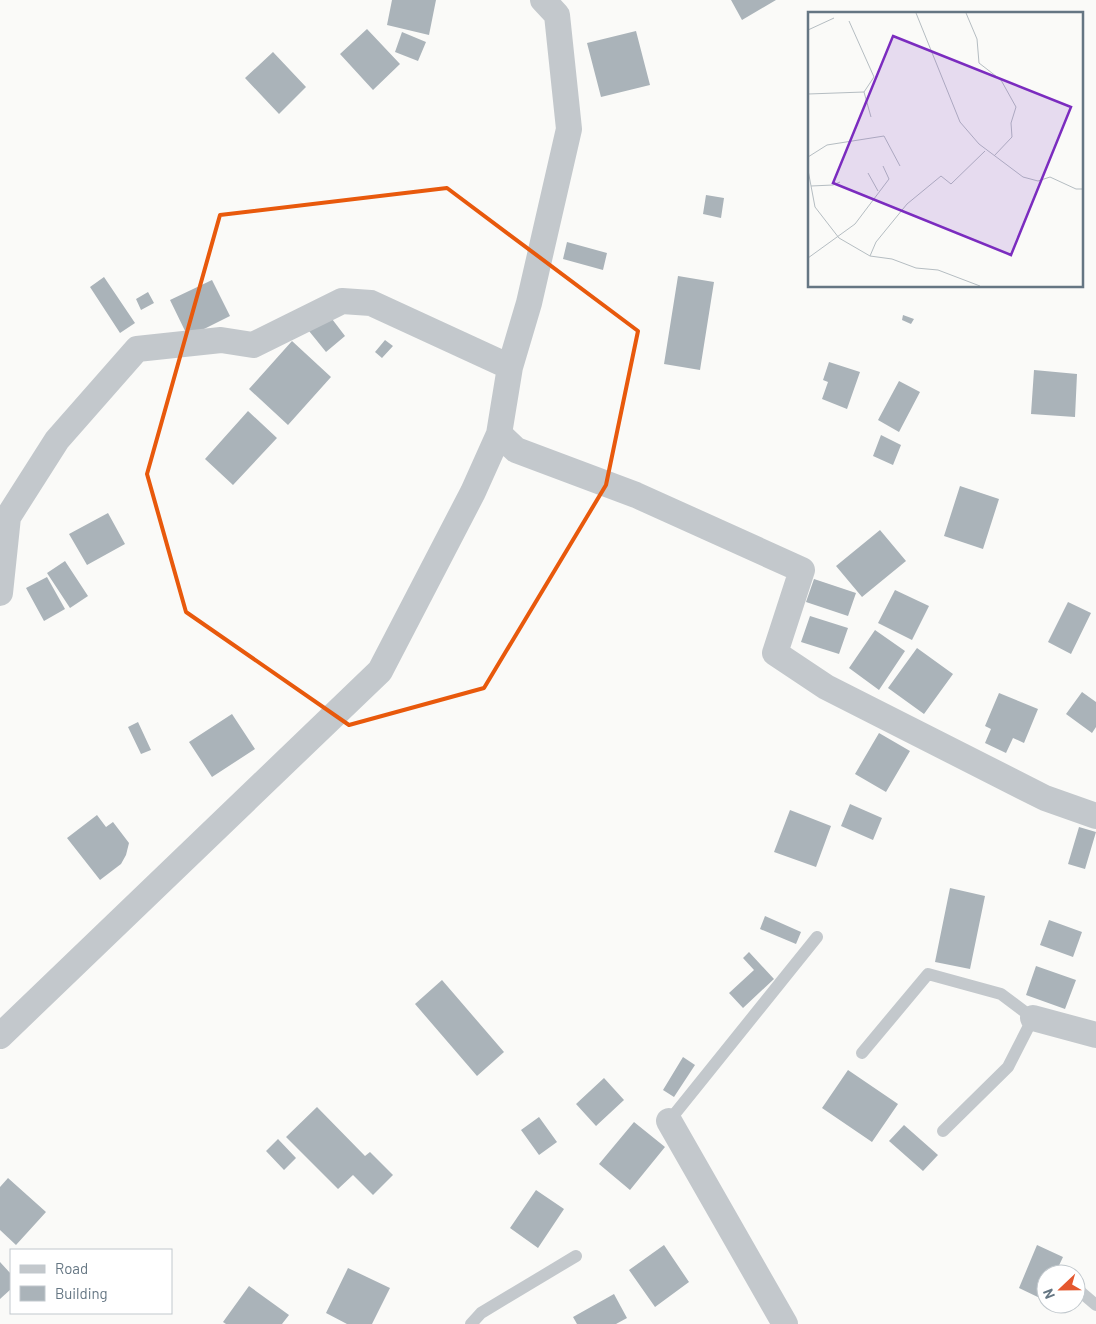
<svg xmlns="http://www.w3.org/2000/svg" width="1096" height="1324" font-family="Barlow,sans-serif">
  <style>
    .building { fill: #aab3b9 }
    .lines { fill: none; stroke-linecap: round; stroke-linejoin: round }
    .service { stroke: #c3c8cc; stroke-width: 12 }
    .minor { stroke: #c3c8cc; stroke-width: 26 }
    .marked { fill: none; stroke: #e8590c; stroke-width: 4; stroke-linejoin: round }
    .inset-road { fill: none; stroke: #b5bdc2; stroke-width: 1 }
    .view { fill: #7b2cbf; fill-opacity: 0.15; stroke: #7b2cbf; stroke-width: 2.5 }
    .inset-edge { fill: none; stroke: #657683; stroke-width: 2.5 }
  </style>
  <rect width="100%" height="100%" fill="#fafaf8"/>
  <path class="building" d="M392,0H436L429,35L387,25Z
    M731,0H776L742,20Z
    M367,29L400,64L373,90L340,54Z
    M636,31L650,85L601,97L587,43Z
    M402,32L426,42L418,61L395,52Z
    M273,52L306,87L279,114L245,78Z
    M706,195L724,198L721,218L703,214Z
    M567,242L607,253L603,270L563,259Z
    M678,276L714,282L700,370L664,364Z
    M104,277L135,323L120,333L90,287Z
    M212,280L230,316L188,337L170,300Z
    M148,292L154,303L141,310L136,299Z
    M329,315L345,336L326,352L309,331Z
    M903,315L914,319L911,324L902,320Z
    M385,340L393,346L382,358L375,352Z
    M292,341L331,377L288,425L249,389Z
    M829,362L860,372L847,409L822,399L828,382L823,380Z
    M1034,370L1077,374L1075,417L1031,414Z
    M899,381L920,392L899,432L878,420Z
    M248,411L277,438L233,485L205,459Z
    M881,435L901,445L893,465L873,456Z
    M960,486L999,499L983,549L944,536Z
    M108,513L125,544L87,565L69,534Z
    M880,530L906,561L862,597L836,566Z
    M65,561L88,596L70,608L47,573Z
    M47,577L65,609L44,621L26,588Z
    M814,579L856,593L848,616L806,602Z
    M895,590L929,606L912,640L878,623Z
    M1068,602L1091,613L1071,654L1048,642Z
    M810,616L848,628L839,654L801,642Z
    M875,630L905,651L879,690L849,668Z
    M917,648L953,674L924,714L888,688Z
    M1082,692L1096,702V727L1092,733L1066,714Z
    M999,693L1038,709L1024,743L1013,738L1006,753L985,743L991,729L985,726Z
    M232,714L255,749L212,777L189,742Z
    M138,722L151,750L141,754L128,727Z
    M879,733L910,751L886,792L855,774Z
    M850,804L882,818L873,840L841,826Z
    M790,810L831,826L816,867L774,852Z
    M97,815L106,827L113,822L129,843L126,855L121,864L100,880L67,838Z
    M1079,827L1096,832L1085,869L1068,864Z
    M950,888L985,896L970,969L935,962Z
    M765,916L801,932L796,944L760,929Z
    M1049,920L1082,932L1073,957L1040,945Z
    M749,952L774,979L743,1008L729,993L754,970L743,958Z
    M1036,966L1076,980L1065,1009L1026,995Z
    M442,980L504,1052L477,1076L415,1004Z
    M683,1057L695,1065L674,1097L663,1090Z
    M848,1070L898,1104L872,1142L822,1108Z
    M604,1078L624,1100L596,1126L576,1104Z
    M317,1107L365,1156L370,1152L393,1175L373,1195L353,1175L338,1189L286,1137Z
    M539,1117L557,1142L539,1155L521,1130Z
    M634,1122L665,1147L630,1190L599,1164Z
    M904,1125L938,1155L923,1171L889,1141Z
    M278,1139L296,1158L284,1170L266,1151Z
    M8,1178L46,1212L16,1245L0,1230V1187Z
    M536,1190L564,1209L538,1248L510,1228Z
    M664,1245L689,1282L655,1307L629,1270Z
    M1037,1245L1063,1257L1055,1274H1046V1295L1044,1300L1019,1288Z
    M0,1262L11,1274V1289L0,1299Z
    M348,1268L390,1288L372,1324H347L326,1313Z
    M249,1286L289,1315L282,1324H226L223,1322Z
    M614,1294L627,1318L616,1324H577L573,1317Z"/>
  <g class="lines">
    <path class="service" d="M862,1053L928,974L1001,994L1033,1018L1008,1067L943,1131
      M669,1121L817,937
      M1076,1288L1096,1305
      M471,1324L481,1313L576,1256"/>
    <path class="minor" d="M499,434L516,450L636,495L802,570L775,653L826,687L1045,798L1096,816
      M0,593L8,517L57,440L137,349L221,340L253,345L342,301L371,303L510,367
      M1033,1018L1096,1035
      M0,1036L380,671L473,492L499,434L510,367L529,303L569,129L557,15L543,0
      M669,1121L785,1324"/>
  </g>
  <path class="marked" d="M447,188L638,331L606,485L484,688L349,725L186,612L147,474L220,215Z"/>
  <g transform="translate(808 12)">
    <rect width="275" height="275" fill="#fafaf8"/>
    <path class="inset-road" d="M108,1L152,110L171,132L215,165L230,169L242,165L268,177H275M158,1L169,27L171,51L193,68L208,95L203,111L204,125L186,144M0,18L26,6M56,80L63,105M0,82L56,80L66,65L41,9M0,145L19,133L76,124L92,154M0,158L7,195L31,226L62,244L84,247L108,256L130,258L172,274M60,161L70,179M3,174L25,173L32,170M62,244L68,230L99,192L133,164L143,172L177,139M0,246L47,212L81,167L75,154"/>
    <path class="view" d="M85,24L263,95L203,243L25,171Z"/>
    <rect width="275" height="275" class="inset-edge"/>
  </g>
  <rect x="10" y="1249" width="162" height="65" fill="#ffffff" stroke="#c1c8cd"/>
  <rect x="20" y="1265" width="25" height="8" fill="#c3c8cc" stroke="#c1c8cd"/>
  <text x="55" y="1274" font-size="15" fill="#657683">Road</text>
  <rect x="20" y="1286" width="25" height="15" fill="#aab3b9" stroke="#c1c8cd"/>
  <text x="55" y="1299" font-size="15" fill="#657683">Building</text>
  <g transform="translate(1061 1289) rotate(248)"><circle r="24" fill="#ffffff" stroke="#c1c8cd"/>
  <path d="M0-4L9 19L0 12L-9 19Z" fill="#e4572e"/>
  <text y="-8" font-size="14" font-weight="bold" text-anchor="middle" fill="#657683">N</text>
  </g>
</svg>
